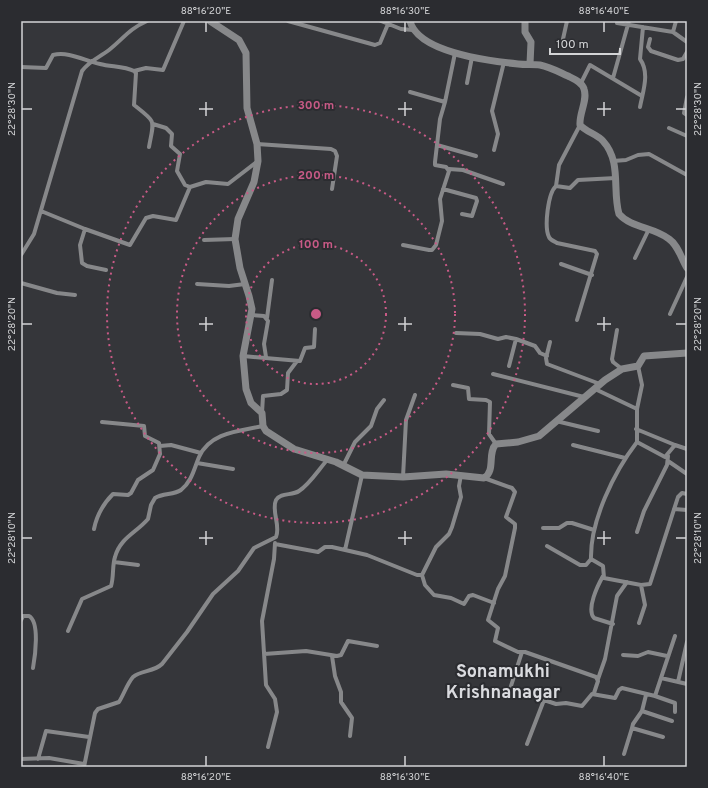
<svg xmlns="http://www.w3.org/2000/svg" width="708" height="788" font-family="Overpass,sans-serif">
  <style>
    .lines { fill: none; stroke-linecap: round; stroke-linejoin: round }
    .minor { stroke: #87888a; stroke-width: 4 }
    .tertiary { stroke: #87888a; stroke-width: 7 }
    .ticks { fill: none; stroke: #d3d4d6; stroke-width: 1.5 }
    .ring { fill: none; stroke: #c85a86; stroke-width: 2; stroke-dasharray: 2 4 }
    .labels { text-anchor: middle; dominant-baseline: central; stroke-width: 4; stroke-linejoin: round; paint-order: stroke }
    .district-label { font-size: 18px; font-weight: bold; fill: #dadbdf; stroke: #2b2c30 }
    .centre { fill: #c85a86; stroke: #2b2c30; stroke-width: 2 }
    .ring-label { font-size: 12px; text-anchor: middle; font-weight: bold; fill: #c85a86; stroke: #2b2c30; stroke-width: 4; stroke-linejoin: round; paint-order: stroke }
    .neatline { fill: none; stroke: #d3d4d6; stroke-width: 1.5 }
    .ticks-label { font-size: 10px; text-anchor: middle; fill: #d3d4d6 }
  </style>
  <rect width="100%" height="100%" fill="#35363a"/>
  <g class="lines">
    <path class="minor" d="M288,21L375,45L380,43L388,24
      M381,21L401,29L413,30
      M676,21L673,32L687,42
      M617,23L673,32
      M563,39L567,21
      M650,39L648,47L651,51L678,60L683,59L687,52
      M21,67L46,68L53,55C69,51 85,61 100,64C111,67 124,66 134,71L136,73L134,105C157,123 154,119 149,147
      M134,71L146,68L163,70L184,21
      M613,78L629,21
      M467,83L472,57
      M581,83L590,65L642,96
      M410,92L445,102L455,53
      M687,97L684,113L687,115
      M640,107C643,91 650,73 640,59L643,27
      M153,124L166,128L172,134L171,146L180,154L177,171L185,185L190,187L206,182L228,184L258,161
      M669,128L687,136
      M257,144L331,149L335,151L337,156L332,189
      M437,145L476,156
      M494,150L498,134L492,111L504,62
      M613,161L626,160L638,155L649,154L687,175
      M449,169L463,170L503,184
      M556,186L559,165L580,125
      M443,189L476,198L477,201L472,216L462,214
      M41,211L85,229L130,245L146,218L153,216L176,220L190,187
      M85,229L80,245L82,263L87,266L106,270
      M204,240L235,239
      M403,245L429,250H432L436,245L442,221L440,199L449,171L446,167L435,165V162L440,119L445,102
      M21,255L34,234L82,71C89,61 100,57 109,50C124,38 129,29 147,21
      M635,258L649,229
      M561,264L592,275
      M21,283L57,293L75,295
      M197,284L229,286L245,284
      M670,314L687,277
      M252,315L264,316L268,321L264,344L266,357
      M267,318L272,280
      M577,320L597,254L595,251L557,243C554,241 550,240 549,237C544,227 548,193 556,186L570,188L578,180L616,178
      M617,330L612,359L613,362L622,369
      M456,333L480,334L498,339L506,337L516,339L535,346L540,353L547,356
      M550,342L546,358L547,364L600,384
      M243,356L300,361L305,348L314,347L315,329
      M509,366L516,339
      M638,366L642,385L637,409V442L665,457L675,445L687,449
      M493,374L584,397
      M453,385L468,388L469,399L486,400L490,402L489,434L496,444
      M595,389L637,409
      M262,413L263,396L281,394L287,390L288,373L297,361
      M556,421L598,431
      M636,429L675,445
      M637,442C614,472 590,521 591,559L603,566L604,578L641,585L650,584L678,497L682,493L687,494
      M573,445L625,458
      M160,446L171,445L201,453
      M668,461L687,474
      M197,463L233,469
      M343,466L355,442L371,426L377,409L384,400
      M403,477L406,420L415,395
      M484,478L512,488L515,492L506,517L515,524V528L505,576L498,589L488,620L498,628L495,641L518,652H525L596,677L598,681L594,693
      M674,509L687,510
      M543,528H559L567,523H572L594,530
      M94,529C97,514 103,504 113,494L128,495L131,493L138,480L153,470L160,454L159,443L145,436L144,426L102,422
      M637,532L644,511L667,465L668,456
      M275,544L318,552L325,547H332L367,555L417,575H422L436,547L449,534L452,527L461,497L459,486L461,475
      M547,546L580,565H586L591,559
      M345,550L362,475
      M114,562L138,565
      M422,575L425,585L434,595L451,598L464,604L469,596L473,595L494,603
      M603,576C598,585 586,609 594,618L613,624
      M21,620L23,616H29C40,622 35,657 33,668
      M639,623L645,605L641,585
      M68,631L82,599L111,586C114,577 112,566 115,557C120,538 136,533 148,519L151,505L155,498C163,493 174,495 181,490C192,481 194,469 199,457C210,432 240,431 263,426
      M264,654L306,651L337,656L341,655L348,641L377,646
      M623,655L638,656L648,652L667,656
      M332,656L335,676L341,692V702L352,718L350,736
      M661,678L687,684
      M598,679L605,659L617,596L627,582
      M678,682L687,642
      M516,694L510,689L522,652
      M646,695L642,711L633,724L632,728L663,737
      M655,696L675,703V712
      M642,711L672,721
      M527,744L544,700L556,704L566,703L582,706L592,694L615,698L619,690L622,688L655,696L675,636
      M268,747L277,712L275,699L266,685L262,621L274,559L275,543
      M624,754L632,728
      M21,759L49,758L84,764
      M38,759L46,731L89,737
      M84,767L95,713L98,709L119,702C124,694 127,684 133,677C141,670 154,672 162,664L187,632L213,594L238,571L254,548L276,537C281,526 271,511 276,500C281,492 292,496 299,491C310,484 319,469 328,459"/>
    <path class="tertiary" d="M210,21L239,40L246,53L247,108L257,144L258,161L254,182L238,219L235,239L240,268L249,296L252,309L243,356L246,389L251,403L262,413L263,426L266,431L294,449L336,462L362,475L403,477L446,474L484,478C496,471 487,453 496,444L518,442L539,436L605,380L622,369L638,366L644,356L687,353
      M410,21C418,53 490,61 518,64C526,65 533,64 540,65C550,67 559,72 568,76C574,79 582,82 584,89C588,100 579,113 580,125C586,132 597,134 603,141C622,162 612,190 619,214C631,228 654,227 669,239C678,245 681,258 687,268
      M525,21V32L531,42L530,64"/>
  </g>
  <path class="ticks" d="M206,22V32M405,22V32M604,22V32M206,102V116M405,102V116M604,102V116M22,109H32M199,109H213M398,109H412M597,109H611M676,109H686M206,317V331M405,317V331M604,317V331M22,324H32M199,324H213M398,324H412M597,324H611M676,324H686M206,531V545M405,531V545M604,531V545M22,538H32M199,538H213M398,538H412M597,538H611M676,538H686M206,756V766M405,756V766M604,756V766"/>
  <g class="ring">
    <circle cx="316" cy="314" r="70"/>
    <circle cx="316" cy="314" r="139"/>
    <circle cx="316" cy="314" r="209"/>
  </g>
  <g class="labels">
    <g class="district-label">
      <text x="503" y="672">Sonamukhi<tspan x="503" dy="21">Krishnanagar</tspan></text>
    </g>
  </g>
  <circle cx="316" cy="314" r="6" class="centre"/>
  <g class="ring-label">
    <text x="316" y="109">300 m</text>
    <text x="316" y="179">200 m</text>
    <text x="316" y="248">100 m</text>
  </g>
  <rect width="708" height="788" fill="none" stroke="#2b2c30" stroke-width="44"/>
  <path d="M550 48v6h70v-6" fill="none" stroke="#d3d4d6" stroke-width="2"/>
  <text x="556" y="48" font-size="12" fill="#d3d4d6" stroke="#2b2c30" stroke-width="3" paint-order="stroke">100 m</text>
  <rect x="22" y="22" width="664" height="744" class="neatline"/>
  <g class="ticks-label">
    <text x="206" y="14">88°16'20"E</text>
    <text x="405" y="14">88°16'30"E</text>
    <text x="604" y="14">88°16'40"E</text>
    <text transform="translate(11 109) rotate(-90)" y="4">22°28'30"N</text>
    <text transform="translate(697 109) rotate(-90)" y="4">22°28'30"N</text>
    <text transform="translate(11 324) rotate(-90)" y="4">22°28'20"N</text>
    <text transform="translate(697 324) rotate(-90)" y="4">22°28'20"N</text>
    <text transform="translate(11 538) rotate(-90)" y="4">22°28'10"N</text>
    <text transform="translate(697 538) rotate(-90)" y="4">22°28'10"N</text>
    <text x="206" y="780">88°16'20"E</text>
    <text x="405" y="780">88°16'30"E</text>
    <text x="604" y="780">88°16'40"E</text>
  </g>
</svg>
